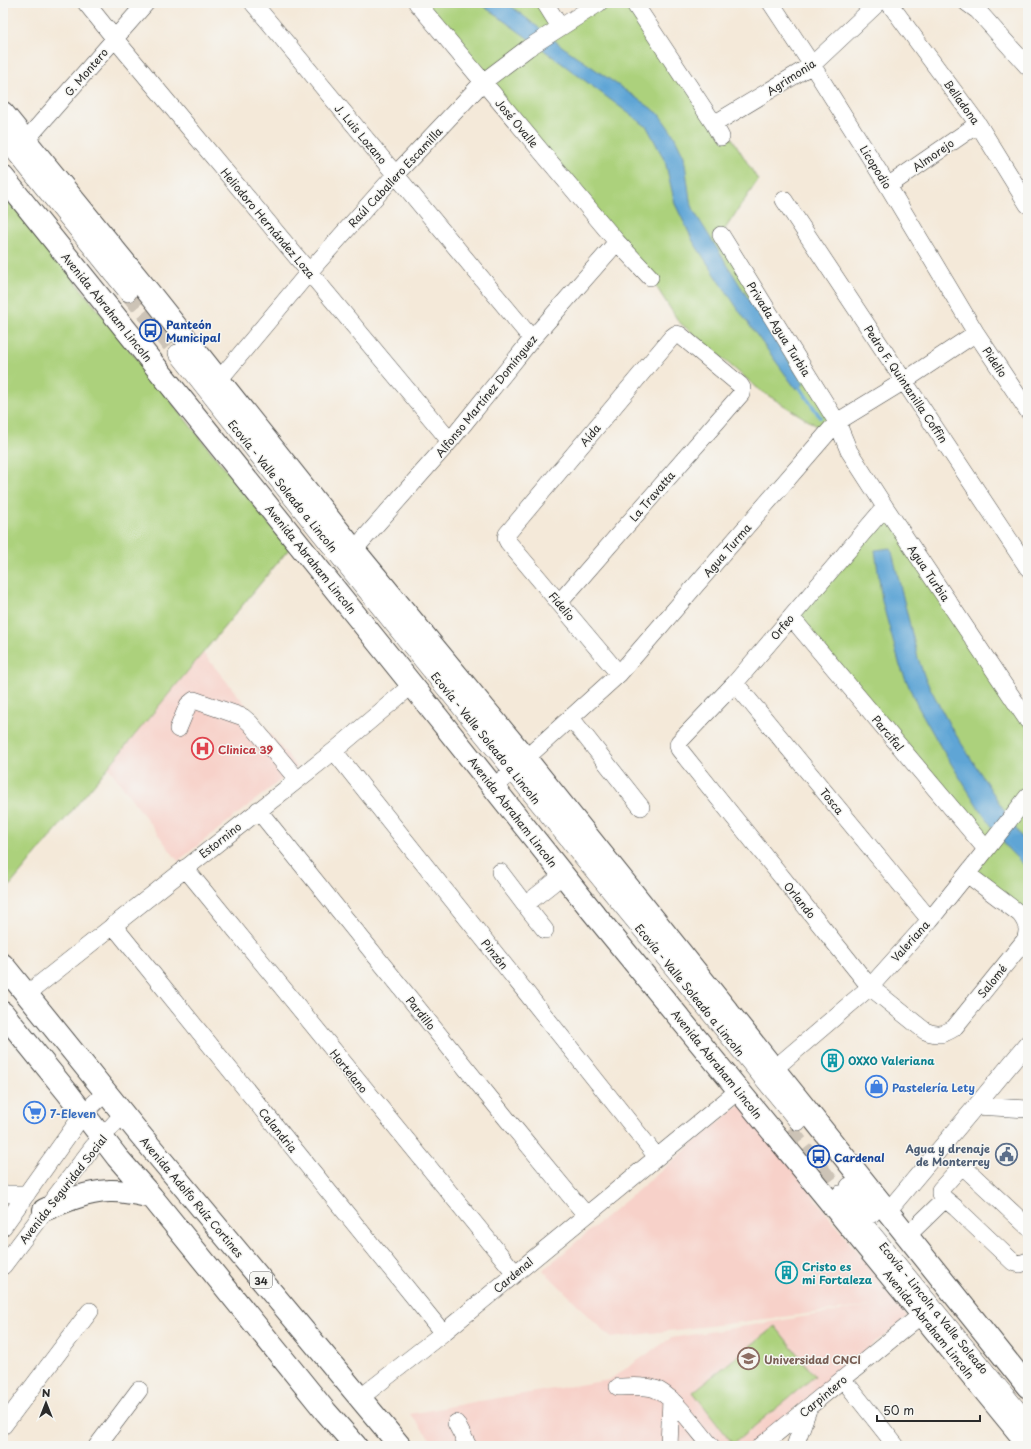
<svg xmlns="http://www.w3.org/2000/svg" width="1031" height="1449" font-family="'Playpen Sans',sans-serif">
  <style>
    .built { fill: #f7d1c9 }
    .green { fill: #acd17b; stroke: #6c7e53 }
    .water { fill: #5fa5d5; stroke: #456880 }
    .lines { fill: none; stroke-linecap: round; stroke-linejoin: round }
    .stream { stroke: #5fa5d5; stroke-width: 4 }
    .minor-tunnel { stroke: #ccc3b6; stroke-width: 17; stroke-dasharray: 17 8; stroke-linecap: butt }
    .minor-casing { stroke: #494845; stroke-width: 18 }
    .major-casing { stroke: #494845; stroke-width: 24 }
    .minor { stroke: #fff; stroke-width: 17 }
    .major { stroke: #fff; stroke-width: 22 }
    .labels { text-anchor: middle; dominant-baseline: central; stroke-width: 3; stroke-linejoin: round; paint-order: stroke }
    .shield { fill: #f6f6f2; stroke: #686867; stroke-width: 1 }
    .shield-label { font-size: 10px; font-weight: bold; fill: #2b2b2b }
    .street-label { font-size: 11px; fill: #2b2b2b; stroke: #f6f6f2 }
    .transit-label { font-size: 11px; font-weight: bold; fill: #164399; stroke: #f6f6f2; text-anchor: start }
    .health-label { font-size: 11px; font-weight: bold; fill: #be3a42; stroke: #f6f6f2; text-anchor: start }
    .culture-label { font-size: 11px; font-weight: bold; fill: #0d838f; stroke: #f6f6f2; text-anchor: start }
    .shop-label { font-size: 11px; font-weight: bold; fill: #366cbe; stroke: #f6f6f2; text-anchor: start }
    .service-label { font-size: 11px; font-weight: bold; fill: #4e5e75; stroke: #f6f6f2; text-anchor: end }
    .education-label { font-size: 11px; font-weight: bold; fill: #785e54; stroke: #f6f6f2; text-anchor: start }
  </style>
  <rect width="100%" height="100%" fill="#f6f6f2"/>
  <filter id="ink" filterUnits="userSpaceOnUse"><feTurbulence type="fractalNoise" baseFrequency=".025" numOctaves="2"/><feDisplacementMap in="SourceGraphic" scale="8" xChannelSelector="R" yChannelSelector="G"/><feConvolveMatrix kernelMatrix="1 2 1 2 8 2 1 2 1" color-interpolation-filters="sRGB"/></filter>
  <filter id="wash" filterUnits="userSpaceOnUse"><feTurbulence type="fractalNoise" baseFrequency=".012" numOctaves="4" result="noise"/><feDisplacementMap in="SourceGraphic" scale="16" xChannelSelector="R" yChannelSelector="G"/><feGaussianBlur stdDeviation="0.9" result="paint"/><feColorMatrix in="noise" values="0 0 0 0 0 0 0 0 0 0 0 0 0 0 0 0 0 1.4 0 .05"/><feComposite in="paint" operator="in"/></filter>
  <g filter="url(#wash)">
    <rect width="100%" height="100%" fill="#f4e9d9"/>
    <path class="built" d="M203,653L297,767L178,861L108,767Z
      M742,1103L907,1317L748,1446H436L410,1414L474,1402L609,1380L671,1338L878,1305L611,1338L543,1270Z"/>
    <path class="green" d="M417,3H545L560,27L599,3H634L721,136L732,138L758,180L721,235L837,422L825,431L761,391L679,322L650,277Z
      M3,191L289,549L3,894Z
      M885,507L1028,721V921L967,874L986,849L791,617Z
      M775,1326L815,1376L733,1444L693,1392Z"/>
    <path class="water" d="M479,3H507L563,47L658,113L673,134L684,156L690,200L695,213L754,308L804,384L796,389L742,315L694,243L675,204L665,161L647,127L525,36Z
      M891,548L918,658L925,678L949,724L1023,840L1028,845V869L1009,850L980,810L942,749L917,705L900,666L886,616L882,601L875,550Z"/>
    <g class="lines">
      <path class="stream" d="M797,383L820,417"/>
    </g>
  </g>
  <g filter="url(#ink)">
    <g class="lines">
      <path class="minor-tunnel" d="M128,293L177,353
        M789,1129L840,1194"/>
      <defs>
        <path id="minor" d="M86,3L115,39L450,441
          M253,3L532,339
          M417,3L617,242L650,277
          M545,3L560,27
          M634,3L714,124L721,137
          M771,3L812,65L888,186L976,333L1028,411
          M889,3L978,124L1028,205
          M967,3L978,11L1028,67
          M714,124L812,65L878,3
          M3,138L128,293
          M26,140L146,3
          M888,186L978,124
          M784,200L1028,568
          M721,235L837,422L849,451L885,507L1028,721
          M177,353C380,612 590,866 798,1122
          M219,380L309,272L395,175L483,82L528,48L599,3
          M885,507L735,683L679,742L678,745L679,749L870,987L925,1031C937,1036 943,1035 954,1028L1025,940C1029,930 1027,923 1020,914L967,874
          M354,550L450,441L532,339L617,242
          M559,603L741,394L742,388L740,385L680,335L676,334L672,337L507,534L506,538L508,542L619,674
          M791,617L986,849
          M735,683L930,920
          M571,718L641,807
          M178,729L188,705L194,700L243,717L250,723L297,779
          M334,751L657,1157
          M493,788L619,674L837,422L904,381L976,333
          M258,810L506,1118L586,1215
          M185,868L515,1273
          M500,872L525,905L563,875
          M525,905L545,930
          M113,925L443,1333
          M27,994L334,751L412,685
          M774,1069L870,987L930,920L967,874L1028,796
          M976,1106L1028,1109
          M849,1186L872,1214
          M3,1194H27
          M840,1194L1028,1422
          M887,1212L976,1106L1028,1043
          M3,1227L84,1113L106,1092
          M1028,1227L968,1171L962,1169L958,1170L940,1190V1194L945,1199L956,1208L1013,1262L1020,1264L1028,1261
          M907,1236L945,1199
          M3,1266L93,1147L124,1113
          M843,1379L896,1446
          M618,1387C630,1387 643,1385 655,1389C672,1394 699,1432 711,1446
          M360,1398L443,1333L739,1090
          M456,1423L468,1446
          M3,1426L90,1311
          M97,1446L139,1390
          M669,1446L671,1399
          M761,1446L921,1315
          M795,1446L809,1407"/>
        <path id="major" d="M3,113L148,291L354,550L526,759L1028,1387
          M3,177L412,685L592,911L1028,1444
          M3,965L138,1132L400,1446
          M3,1013L67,1092L117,1157L152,1197L326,1412L356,1446
          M44,1210C65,1201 86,1192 109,1191C123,1190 138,1194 152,1197"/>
      </defs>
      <use href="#minor" class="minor-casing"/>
      <use href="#major" class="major-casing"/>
      <use href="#minor" class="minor"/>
      <use href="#major" class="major"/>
    </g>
  </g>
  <defs>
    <symbol id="bus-ring" viewBox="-11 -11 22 22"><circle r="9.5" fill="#f6f6f2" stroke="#1a4fb4" stroke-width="1.5"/><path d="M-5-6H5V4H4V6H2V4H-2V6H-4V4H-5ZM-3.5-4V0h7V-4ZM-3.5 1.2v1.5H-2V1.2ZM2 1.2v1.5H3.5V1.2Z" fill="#1a4fb4"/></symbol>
    <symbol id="hospital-ring" viewBox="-11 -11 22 22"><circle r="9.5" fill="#f6f6f2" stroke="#e0444e" stroke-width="1.5"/><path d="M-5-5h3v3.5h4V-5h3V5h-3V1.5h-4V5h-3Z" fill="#e0444e"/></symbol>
    <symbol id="building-ring" viewBox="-11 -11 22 22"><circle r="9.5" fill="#f6f6f2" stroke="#0f9aa8" stroke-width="1.5"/><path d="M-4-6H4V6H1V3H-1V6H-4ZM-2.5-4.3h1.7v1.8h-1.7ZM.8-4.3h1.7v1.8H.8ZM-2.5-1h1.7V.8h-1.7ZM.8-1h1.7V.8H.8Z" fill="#0f9aa8"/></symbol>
    <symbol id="shop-ring" viewBox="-11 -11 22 22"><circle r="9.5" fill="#f6f6f2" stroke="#3f7fe0" stroke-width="1.5"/><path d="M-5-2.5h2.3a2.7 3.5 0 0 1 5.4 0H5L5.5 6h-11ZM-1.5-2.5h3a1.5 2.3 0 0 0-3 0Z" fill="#3f7fe0"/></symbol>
    <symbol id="supermarket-ring" viewBox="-11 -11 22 22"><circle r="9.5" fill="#f6f6f2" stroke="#3f7fe0" stroke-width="1.5"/><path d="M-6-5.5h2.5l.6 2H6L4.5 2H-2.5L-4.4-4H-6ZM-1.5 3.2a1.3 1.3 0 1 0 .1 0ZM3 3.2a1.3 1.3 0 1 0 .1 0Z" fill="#3f7fe0"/></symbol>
    <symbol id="civic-ring" viewBox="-11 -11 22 22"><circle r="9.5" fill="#f6f6f2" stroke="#5c6f8a" stroke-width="1.5"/><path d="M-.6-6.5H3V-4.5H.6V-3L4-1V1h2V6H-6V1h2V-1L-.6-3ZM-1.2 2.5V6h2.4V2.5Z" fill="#5c6f8a"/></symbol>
    <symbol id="university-ring" viewBox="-11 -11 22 22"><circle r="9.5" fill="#f6f6f2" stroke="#8d6e63" stroke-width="1.5"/><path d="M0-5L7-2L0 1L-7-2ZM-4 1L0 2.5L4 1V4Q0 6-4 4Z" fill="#8d6e63"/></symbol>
  </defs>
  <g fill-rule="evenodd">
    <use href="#bus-ring" x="138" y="318" width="25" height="25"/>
    <use href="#hospital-ring" x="190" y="736" width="25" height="25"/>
    <use href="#building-ring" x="820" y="1048" width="25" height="25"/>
    <use href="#shop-ring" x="864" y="1074" width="25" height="25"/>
    <use href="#supermarket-ring" x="22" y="1100" width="25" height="25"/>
    <use href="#civic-ring" x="994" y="1142" width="25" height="25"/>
    <use href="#bus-ring" x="806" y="1144" width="25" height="25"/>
    <use href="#building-ring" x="774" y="1260" width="25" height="25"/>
    <use href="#university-ring" x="736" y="1346" width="25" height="25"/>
  </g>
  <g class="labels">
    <rect class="shield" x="250" y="1272" width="22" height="16" rx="3"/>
    <g class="shield-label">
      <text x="261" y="1280">34</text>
    </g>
    <g class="street-label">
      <text transform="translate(86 72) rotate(-49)">G. Montero</text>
      <text transform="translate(791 77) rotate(-33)">Agrimonia</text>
      <text transform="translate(962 102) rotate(54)">Belladona</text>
      <text transform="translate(517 123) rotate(50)">José Ovalle</text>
      <text transform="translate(361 134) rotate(50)">J. Luis Lozano</text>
      <text transform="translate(933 155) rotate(-35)">Almorejo</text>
      <text transform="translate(876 167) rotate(58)">Licopodio</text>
      <text transform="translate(395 177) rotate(-47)">Raúl Caballero Escamilla</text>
      <text transform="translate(268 223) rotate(50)">Heliodoro Hernández Loza</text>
      <text transform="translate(107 307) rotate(51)">Avenida Abraham Lincoln</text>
      <text transform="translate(779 329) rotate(58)">Privada Agua Turbia</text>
      <text transform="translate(995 362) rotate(56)">Pidelio</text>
      <text transform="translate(906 384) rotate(56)">Pedro F. Quintanilla Coffin</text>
      <text transform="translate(486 396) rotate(-51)">Alfonso Martínez Domínguez</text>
      <text transform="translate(590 435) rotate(-50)">Aída</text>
      <text transform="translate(283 486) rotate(51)">Ecovía - Valle Soleado a Lincoln</text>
      <text transform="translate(652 496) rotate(-49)">La Travatta</text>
      <text transform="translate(727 550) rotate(-49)">Agua Turma</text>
      <text transform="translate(311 559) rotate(51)">Avenida Abraham Lincoln</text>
      <text transform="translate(929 573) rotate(56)">Agua Turbia</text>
      <text transform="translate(562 606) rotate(50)">Fidelio</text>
      <text transform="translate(782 627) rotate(-50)">Orfeo</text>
      <text transform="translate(888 733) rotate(50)">Parcifal</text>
      <text transform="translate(486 738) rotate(51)">Ecovía - Valle Soleado a Lincoln</text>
      <text transform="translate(832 801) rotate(51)">Tosca</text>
      <text transform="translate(513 812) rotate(52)">Avenida Abraham Lincoln</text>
      <text transform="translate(220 840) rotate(-38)">Estornino</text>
      <text transform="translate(800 900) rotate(51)">Orlando</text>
      <text transform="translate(910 941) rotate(-48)">Valeriana</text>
      <text transform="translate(495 954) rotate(51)">Pinzón</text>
      <text transform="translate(992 981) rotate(-51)">Salomé</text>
      <text transform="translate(690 990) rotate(51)">Ecovía - Valle Soleado a Lincoln</text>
      <text transform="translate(421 1013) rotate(51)">Pardillo</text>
      <text transform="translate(717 1064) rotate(51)">Avenida Abraham Lincoln</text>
      <text transform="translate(349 1071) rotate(51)">Hortelano</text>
      <text transform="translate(278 1130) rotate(51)">Calandria</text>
      <text transform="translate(63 1189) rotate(-52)">Avenida Seguridad Social</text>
      <text transform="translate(192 1197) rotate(50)">Avenida Adolfo Ruíz Cortines</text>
      <text transform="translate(513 1275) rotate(-40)">Cardenal</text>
      <text transform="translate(934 1308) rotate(51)">Ecovía - Lincoln a Valle Soleado</text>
      <text transform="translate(929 1324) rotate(51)">Avenida Abraham Lincoln</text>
      <text transform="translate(823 1396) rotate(-40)">Carpintero</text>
    </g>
    <g class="transit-label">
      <text x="166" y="324">Panteón<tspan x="166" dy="13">Municipal</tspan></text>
      <text x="834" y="1157">Cardenal</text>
    </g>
    <g class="health-label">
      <text x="218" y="749">Clinica 39</text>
    </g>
    <g class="culture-label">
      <text x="848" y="1060">OXXO Valeriana</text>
      <text x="802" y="1266">Cristo es<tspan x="802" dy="13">mi Fortaleza</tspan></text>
    </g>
    <g class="shop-label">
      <text x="892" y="1087">Pastelería Lety</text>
      <text x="50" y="1113">7-Eleven</text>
    </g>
    <g class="service-label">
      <text x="990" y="1148">Agua y drenaje<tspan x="990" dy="13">de Monterrey</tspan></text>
    </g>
    <g class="education-label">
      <text x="764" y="1359">Universidad CNCI</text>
    </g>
  </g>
  <rect width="1031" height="1449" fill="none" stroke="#f6f6f2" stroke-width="16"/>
  <g transform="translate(46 1403)" stroke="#f6f6f2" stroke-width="3" paint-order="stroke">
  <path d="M0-3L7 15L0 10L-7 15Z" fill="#2b2b2b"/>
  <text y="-6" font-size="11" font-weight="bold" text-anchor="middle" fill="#2b2b2b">N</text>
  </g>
  <path d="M877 1415v6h103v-6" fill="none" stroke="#2b2b2b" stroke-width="2"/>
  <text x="883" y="1415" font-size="12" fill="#2b2b2b" stroke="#f6f6f2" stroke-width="3" paint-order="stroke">50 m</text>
</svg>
